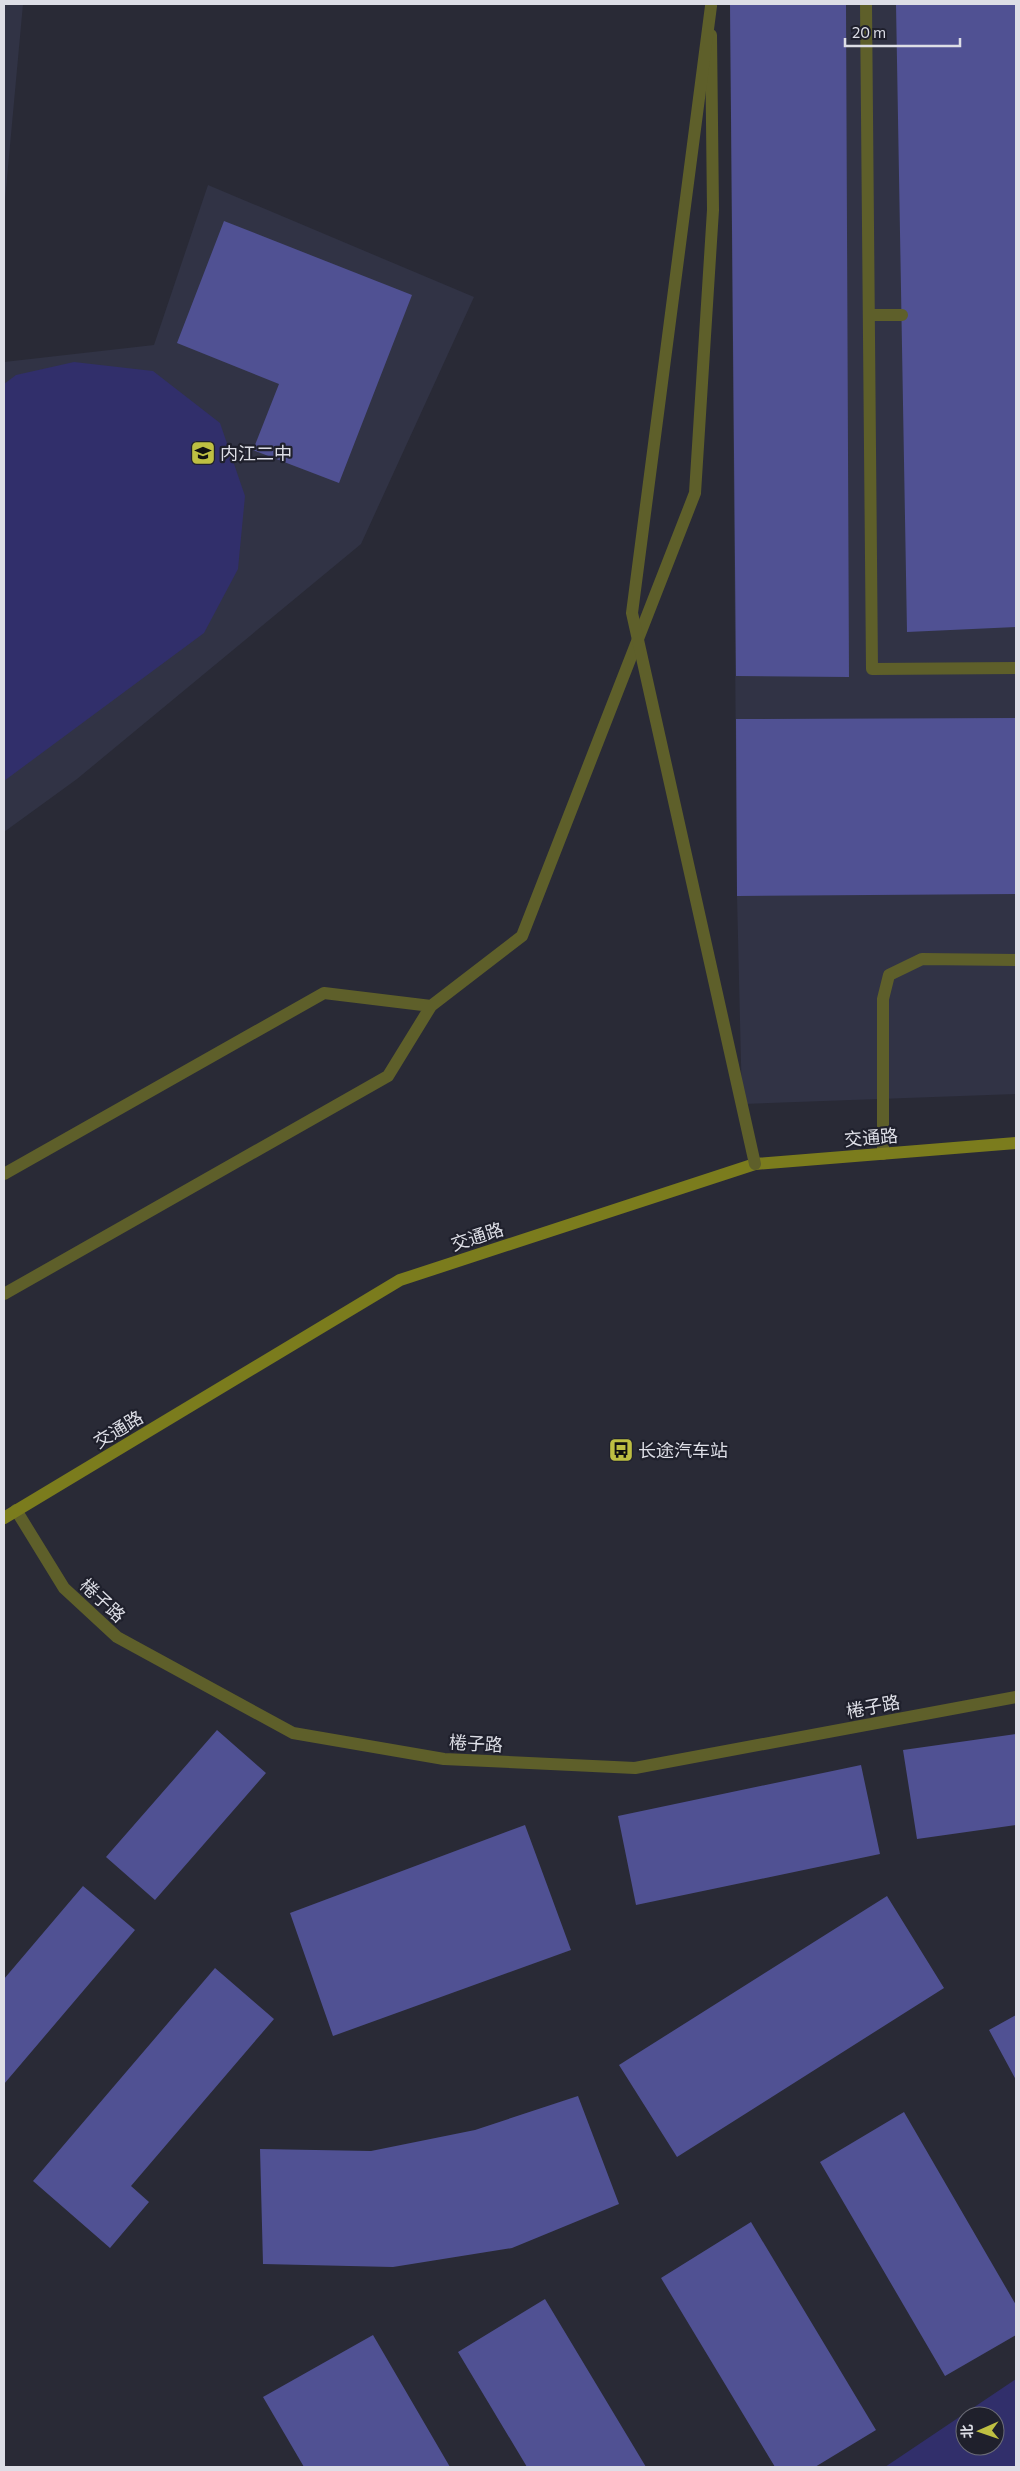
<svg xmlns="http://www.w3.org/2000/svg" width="1020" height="2471" font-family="Commissioner,'Noto Sans SC',sans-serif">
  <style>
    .built { fill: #313345 }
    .green { fill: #312f6b; fill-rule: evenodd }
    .building { fill: #505193 }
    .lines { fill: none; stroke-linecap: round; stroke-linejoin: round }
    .service { stroke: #5e5f2a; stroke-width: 12 }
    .minor { stroke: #5e5f2a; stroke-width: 12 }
    .tertiary { stroke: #5e5f2a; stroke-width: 12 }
    .secondary { stroke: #7b7c1d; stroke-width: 12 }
    .tertiary-bridge { stroke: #5e5f2a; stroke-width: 12 }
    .labels { text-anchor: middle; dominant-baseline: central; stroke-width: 4.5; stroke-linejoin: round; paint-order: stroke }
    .poi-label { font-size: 18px; fill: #dddee6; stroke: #1f202c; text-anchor: start }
    .street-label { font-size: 18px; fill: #dddee6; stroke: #1f202c }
  </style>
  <rect width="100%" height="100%" fill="#292a36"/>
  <path class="built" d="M4,4H23L5,200H4Z
    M730,4H1016V1094L742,1104L737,896Z
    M208,185L474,297L361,544L77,779L4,832V362L154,345Z"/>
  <path class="green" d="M74,362L153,371L220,423L245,496L238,569L204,633L4,781V384L16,375Z
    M1016,2379V2467H885ZM965,2416H995V2446H965Z"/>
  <path class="building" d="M730,4H846L849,677L736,676Z
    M896,4H1016V627L907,632Z
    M224,221L412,295L339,483L253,450L279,384L177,343Z
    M1016,718V894L737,896L736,719Z
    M217,1730L266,1773L155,1900L106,1857Z
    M1016,1734V1825L917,1839L903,1750Z
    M861,1765L880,1854L636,1905L618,1816Z
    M525,1825L571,1950L333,2036L290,1913Z
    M83,1886L135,1930L4,2084V1979Z
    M887,1896L944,1988L677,2157L619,2065Z
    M215,1968L274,2019L131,2186L149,2202L110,2248L33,2181Z
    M1016,2015V2080L989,2030Z
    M578,2096L619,2204L512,2248L393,2267L263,2264L260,2149L371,2151L475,2130Z
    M904,2112L1016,2305V2335L945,2376L820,2162Z
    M751,2222L876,2430L815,2467H775L661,2278Z
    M545,2299L646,2467H527L458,2352Z
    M373,2335L450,2467H304L263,2397Z"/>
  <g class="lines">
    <path class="service" d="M4,1174L324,993L431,1006L522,936L695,493L713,210L711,35
      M4,1294L388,1076L431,1006"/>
    <path class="minor" d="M866,4L872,669L1016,668
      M869,315H902
      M883,1154V999L889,975L922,959L1016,960"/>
    <path class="tertiary" d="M16,1510L64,1588L117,1637L293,1733L444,1759L635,1768L1016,1697"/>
    <path class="secondary" d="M4,1518L400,1280L755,1164L1016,1143"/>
    <path class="tertiary-bridge" d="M711,6L632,613L755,1164"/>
  </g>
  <defs>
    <symbol id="school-square" viewBox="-11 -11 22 22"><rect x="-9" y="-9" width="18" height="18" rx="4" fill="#bebf42" stroke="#1f202c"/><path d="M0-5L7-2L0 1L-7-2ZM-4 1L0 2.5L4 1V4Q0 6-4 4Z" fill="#111"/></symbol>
    <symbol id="bus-square" viewBox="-11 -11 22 22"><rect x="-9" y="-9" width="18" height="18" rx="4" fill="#bebf42" stroke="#1f202c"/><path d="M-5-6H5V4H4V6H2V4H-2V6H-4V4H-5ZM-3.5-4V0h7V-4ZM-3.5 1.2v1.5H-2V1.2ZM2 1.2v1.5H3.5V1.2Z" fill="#111"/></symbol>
  </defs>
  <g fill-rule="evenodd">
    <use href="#school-square" x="189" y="439" width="28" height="28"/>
    <use href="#bus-square" x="607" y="1436" width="28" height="28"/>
  </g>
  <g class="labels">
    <g class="poi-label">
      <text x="220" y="453">内江二中</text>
      <text x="638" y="1450">长途汽车站</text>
    </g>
    <g class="street-label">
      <text transform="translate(871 1137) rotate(-5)">交通路</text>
      <text transform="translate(477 1236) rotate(-18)">交通路</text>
      <text transform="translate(118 1429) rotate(-31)">交通路</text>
      <text transform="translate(103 1600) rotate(43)">棬子路</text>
      <text transform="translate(873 1706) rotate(-11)">棬子路</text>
      <text transform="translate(476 1743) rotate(3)">棬子路</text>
    </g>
  </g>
  <rect width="1020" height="2471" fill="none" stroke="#dddee6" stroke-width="10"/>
  <g transform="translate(980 2431) rotate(268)"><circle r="24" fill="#1f202c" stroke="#6b6c76"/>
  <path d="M0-4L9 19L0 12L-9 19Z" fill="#bebf42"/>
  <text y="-8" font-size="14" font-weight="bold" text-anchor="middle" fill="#dddee6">北</text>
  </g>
  <path d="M845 38v8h115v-8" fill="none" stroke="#dddee6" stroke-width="2.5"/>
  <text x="852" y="38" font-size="15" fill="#dddee6" stroke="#1f202c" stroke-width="4" paint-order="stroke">20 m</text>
</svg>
